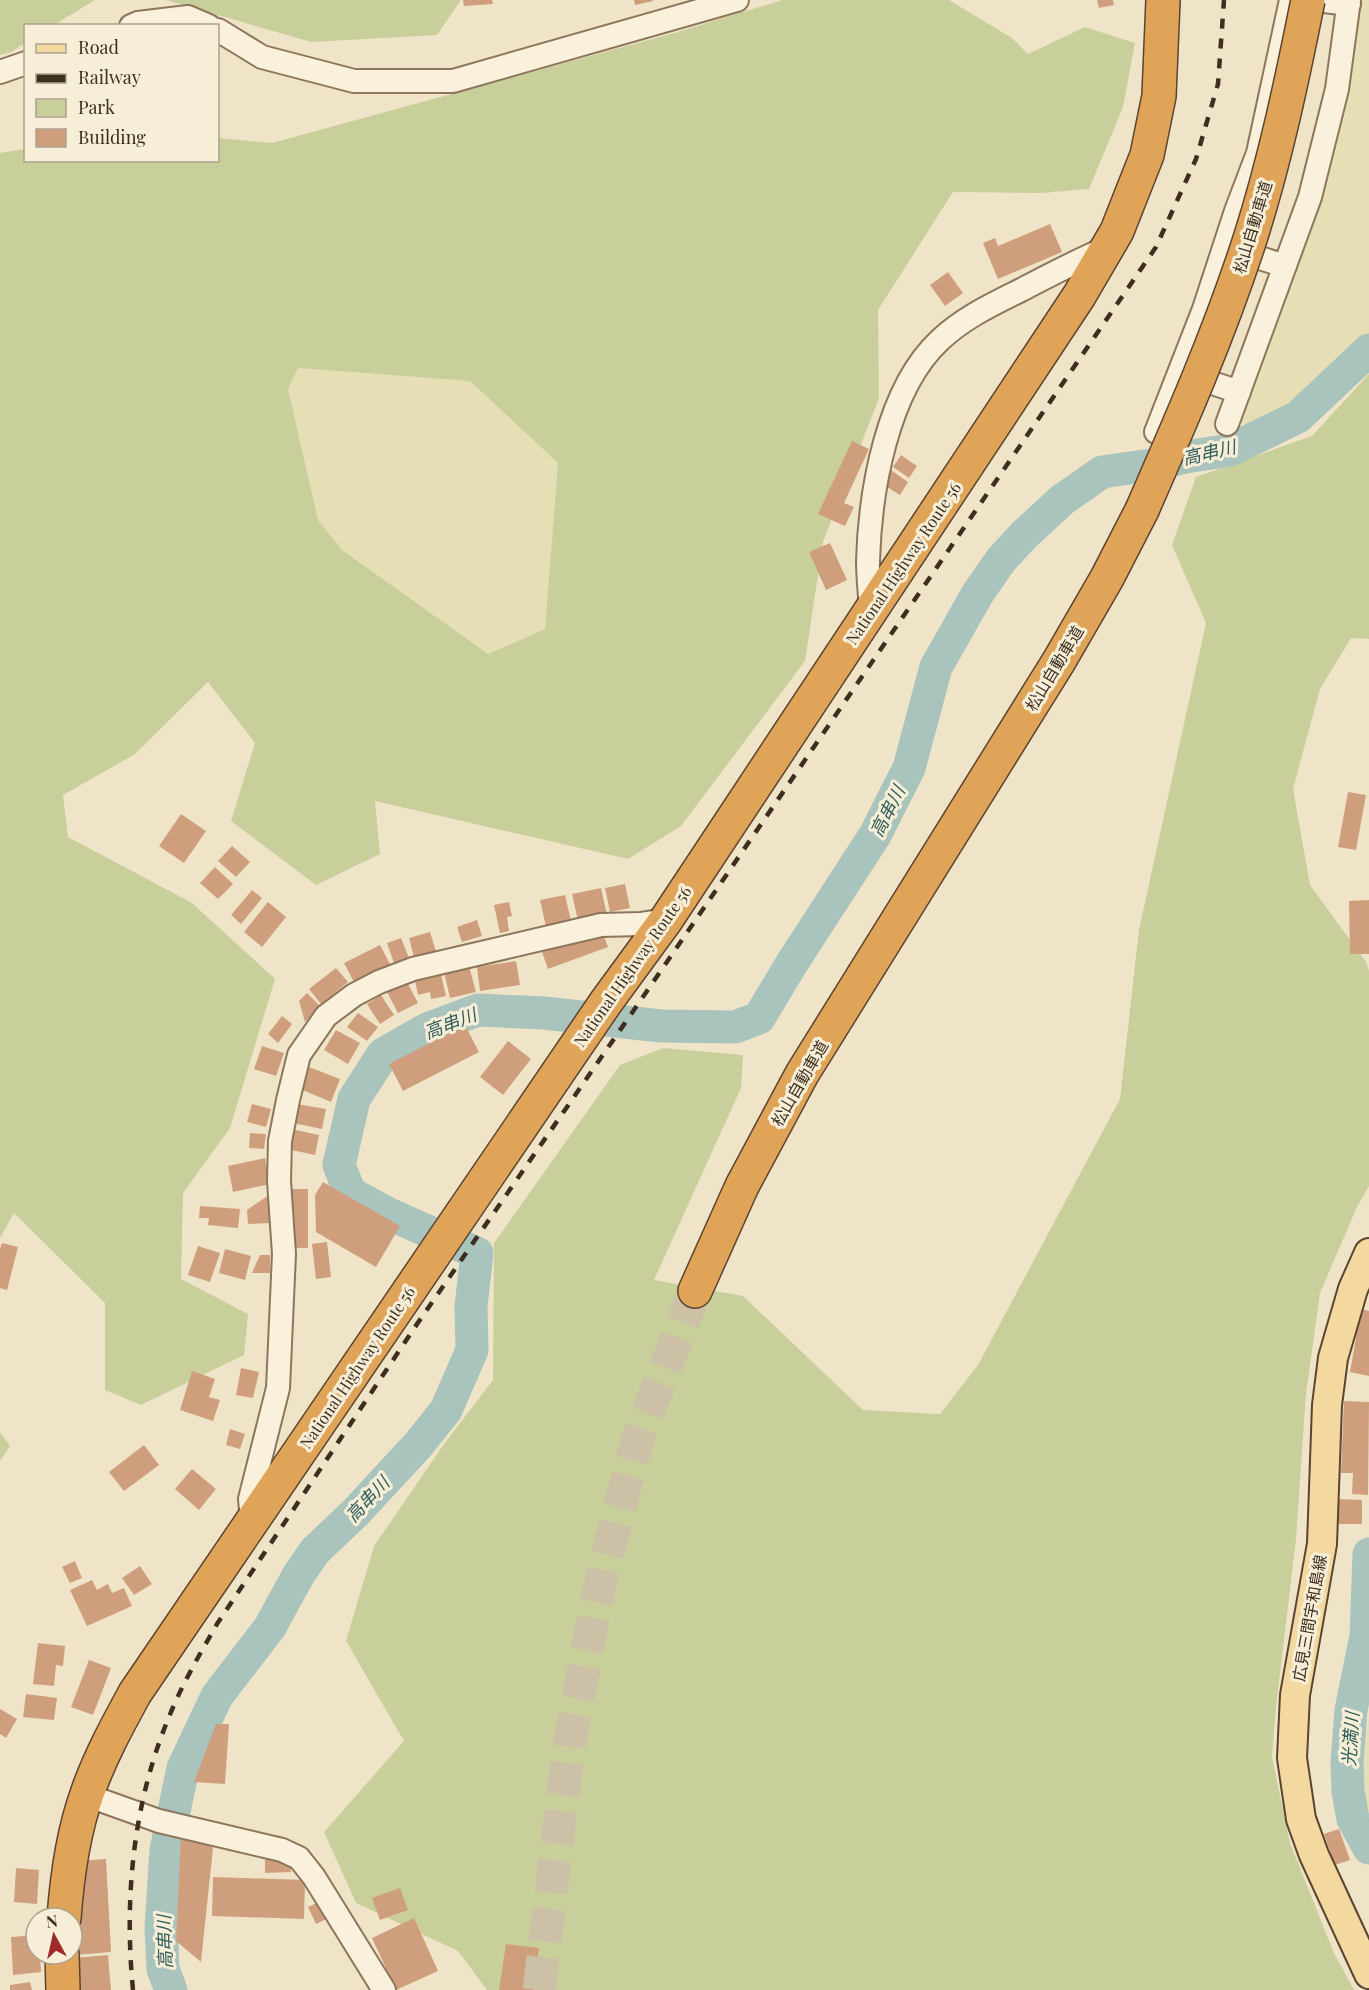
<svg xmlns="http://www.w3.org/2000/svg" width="1369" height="1990" font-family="'Playfair Display','Noto Sans JP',serif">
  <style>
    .farmland { fill: #e6deb5 }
    .green { fill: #c9cf9b; fill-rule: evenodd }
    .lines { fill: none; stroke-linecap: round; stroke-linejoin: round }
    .river { stroke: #a9c4bc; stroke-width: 33 }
    .building { fill: #cf9f7d }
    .highway-tunnel { stroke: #ccc0a6; stroke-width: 33; stroke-dasharray: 33 16; stroke-linecap: butt }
    .minor-casing { stroke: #8d765c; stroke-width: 26 }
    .major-casing { stroke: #5b4430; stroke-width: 32 }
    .highway-casing { stroke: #5b4430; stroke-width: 36 }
    .minor { stroke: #faf1dc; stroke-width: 22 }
    .major { stroke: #f3d9a0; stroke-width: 28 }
    .highway { stroke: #e0a458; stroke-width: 33 }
    .rail { stroke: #3d2e20; stroke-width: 4.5; stroke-dasharray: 10 10; stroke-linecap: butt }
    .highway-bridge-casing { stroke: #5b4430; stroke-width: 36; stroke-linecap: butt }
    .highway-bridge { stroke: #e0a458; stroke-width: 33 }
    .labels { text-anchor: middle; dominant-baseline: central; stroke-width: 6; stroke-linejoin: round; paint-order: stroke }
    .street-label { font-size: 16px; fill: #3d2e20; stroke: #f7eed8 }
    .water-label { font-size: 18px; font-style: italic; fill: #2f5d5a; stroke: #f7eed8 }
  </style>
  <rect width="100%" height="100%" fill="#f0e4c8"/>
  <path class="farmland" d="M1359,0H1369V337L1341,369L1296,412L1253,425L1238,422Z
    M297,368L470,381L558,463L545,629L488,654L342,550L318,520L288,389Z
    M1369,1716V1814L1362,1790L1361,1763Z"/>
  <path class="green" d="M0,0H95L54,25L26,26L25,43L11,52L0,55Z
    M166,0H461L437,35L311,42Z
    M782,0H949L1012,38L1028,54L1085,27L1135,43L1123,107L1089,189L1040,193L953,192L878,310L879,398L823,542L805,661L681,826L628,859L375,801L380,854L316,885L231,821L255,743L208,682L135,754L63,795L68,837L192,903L275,979L230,1128L183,1193L181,1279L248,1314L244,1355L141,1405L105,1390V1303L14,1213L0,1238V153L25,149L26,160H218V138L272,143L678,32ZM298,368L470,381L558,463L545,629L488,654L342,550L318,520L288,389Z
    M1369,374V639L1351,638L1320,689L1293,789L1310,885L1366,962L1369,971V1186L1357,1207L1320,1293L1306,1394L1296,1539L1276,1707L1272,1757L1290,1843L1334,1953L1354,1990H487L458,1951L356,1903L324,1832L404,1741L346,1641L374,1546L444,1444L493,1380L494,1243L620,1065L663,1048L743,1055L741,1088L654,1280L743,1296L863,1410L940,1414L978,1365L1120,1099L1139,930L1206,623L1172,545L1196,477L1312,436Z
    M0,1432L10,1446L0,1461Z"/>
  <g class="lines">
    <path class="river" d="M1369,1554L1366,1636L1351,1710L1347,1763L1348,1791L1353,1819L1369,1848
      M171,1990L163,1969L161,1928L166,1850L183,1768L217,1696L270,1627L299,1574L315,1551L356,1512L418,1445L446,1410L472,1350L471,1307L477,1253L389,1214L350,1193L339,1165L354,1099L383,1054L427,1029L478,1010L544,1013L661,1026L735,1027L759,1018L792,963L875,835L909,768L936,667L978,593L1001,560L1024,535L1062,500L1102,472L1151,465L1186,457L1230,450L1298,417L1369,350"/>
  </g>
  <path class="building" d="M463,0H492L493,4L464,6Z
    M634,0H653V1L635,5Z
    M1097,0H1113L1114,5L1099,8Z
    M1050,224L1062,252L998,279L983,243L995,238L998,246Z
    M948,272L963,293L945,306L930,285Z
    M852,441L869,449L844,503L854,507L845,526L818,514Z
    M901,455L917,466L909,478L893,467Z
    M891,470L908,482L900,495L882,484Z
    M830,543L847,580L826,590L809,552Z
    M1348,792L1366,795L1356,850L1338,847Z
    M181,814L206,831L184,863L159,846Z
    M232,846L250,862L236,877L218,861Z
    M215,867L233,884L218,899L200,883Z
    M625,884L630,908L610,912L605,888Z
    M601,888L607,915L578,921L572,894Z
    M252,890L262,898L241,924L231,915Z
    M565,895L571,921L546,927L540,900Z
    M1369,900V954H1350L1349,901Z
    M268,902L286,917L262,947L244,932Z
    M509,902L512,916L507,917L509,931L500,933L494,905Z
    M477,920L482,936L462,942L457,927Z
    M602,931L608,947L548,969L542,952Z
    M430,932L437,955L415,961L409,938Z
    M401,938L409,958L394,963L387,943Z
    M380,945L390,964L354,982L344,963Z
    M516,961L520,985L480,991L477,967Z
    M469,966L476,992L450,998L444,972Z
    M336,968L348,982L321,1004L309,989Z
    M440,970L446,996L431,999L430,992L418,995L414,976Z
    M407,982L418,1003L398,1013L387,992Z
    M307,993L320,1006L305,1022L299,1001Z
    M381,995L394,1015L380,1024L367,1004Z
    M358,1013L378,1027L367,1041L347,1027Z
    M282,1016L292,1024L278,1043L268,1034Z
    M465,1025L479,1052L403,1091L389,1064Z
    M336,1030L360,1043L348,1064L324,1050Z
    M508,1041L531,1059L503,1095L480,1077Z
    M262,1046L284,1053L276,1076L254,1069Z
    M309,1067L340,1079L331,1102L300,1089Z
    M252,1104L271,1109L266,1127L247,1122Z
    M297,1104L326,1109L322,1129L293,1123Z
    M291,1129L319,1135L315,1155L287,1149Z
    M250,1133L266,1134L264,1149L249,1148Z
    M265,1158L270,1184L233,1192L228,1166Z
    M323,1182L400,1226L376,1267L316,1232L315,1195Z
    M287,1189H308V1248H287Z
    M269,1195L270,1223L248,1224L247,1210Z
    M200,1206L240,1209L238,1228L208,1225L209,1218H199Z
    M327,1242L331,1277L316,1279L312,1244Z
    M2,1243L18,1247L7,1290L0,1288V1249Z
    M198,1246L220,1253L210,1282L188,1275Z
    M225,1249L251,1256L245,1280L219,1273Z
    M260,1255H270V1273H252Z
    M1361,1309L1369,1311V1376L1350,1372Z
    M241,1368L259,1372L253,1398L236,1395Z
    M192,1371L215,1379L209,1397L220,1400L213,1421L180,1410Z
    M1344,1401L1369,1402L1368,1495L1352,1494L1353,1473H1341Z
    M230,1429L245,1434L240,1449L226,1445Z
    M144,1445L159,1465L124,1491L109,1472Z
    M192,1469L216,1489L199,1510L175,1489Z
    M1338,1499L1362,1500V1524H1338Z
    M75,1561L82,1578L70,1583L62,1567Z
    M140,1566L152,1584L134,1595L122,1578Z
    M92,1580L97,1590L108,1584L112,1593L124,1588L132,1606L87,1626L70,1590Z
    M38,1643L65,1646L63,1666L56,1665L54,1686L33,1684Z
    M89,1660L111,1668L93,1715L71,1707Z
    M26,1694L57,1698L54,1720L23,1717Z
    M0,1709L17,1719L6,1738L0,1734Z
    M216,1724H229L225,1784L194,1782Z
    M1339,1829L1350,1860L1335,1865L1324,1834Z
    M181,1834H199L213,1848L201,1962L176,1941Z
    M290,1856L291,1872L265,1873V1857Z
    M106,1859L111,1952L75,1955L72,1921L80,1861Z
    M16,1868L39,1870L37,1904L14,1902Z
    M213,1877L305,1880L304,1919L212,1916Z
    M400,1888L408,1910L380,1920L372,1898Z
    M321,1901L329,1918L316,1924L308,1907Z
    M414,1918L438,1971L396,1990L372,1938Z
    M36,1935V1954H40L41,1972L13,1975L11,1937Z
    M506,1944L539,1948L533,1990H499Z
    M108,1955L111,1990H76L73,1958Z
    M30,1982L32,1990H10V1985Z"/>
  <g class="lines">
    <path class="highway-tunnel" d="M539,1990L569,1746L599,1589L636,1444L695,1291"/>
    <defs>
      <path id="minor" d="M1316,0L1349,4
        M131,26L138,23L188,17L209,26
        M218,30L262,57L354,81H453L737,0
        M0,72L26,63
        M1232,249L1285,266
        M1186,374L1239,392
        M1227,424L1310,197L1337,89L1349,0
        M1156,432L1204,309L1236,211L1258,153L1291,0
        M871,611C870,594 868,577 868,561C870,491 887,389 940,340C963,318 993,304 1021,290C1050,275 1078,260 1107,248
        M252,1521L250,1499L278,1388L284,1254L279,1181L280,1141L288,1100L299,1055L326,1016L354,995L379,982L413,969L601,925L640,924L666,920
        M86,1795L159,1821L282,1850L299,1858L314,1877L384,1990"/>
      <path id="major" d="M1369,1253L1353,1289L1333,1358L1327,1405L1322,1544L1295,1695L1292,1758L1301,1819L1314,1855L1369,1974"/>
      <path id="highway" d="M695,1291L742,1186L802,1074L1059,661L1107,578L1142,510
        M64,1918C67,1877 73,1833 87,1794C99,1759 117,1726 135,1693L606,1002L666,920L1079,296L1117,231L1147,155L1159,96L1163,0
        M62,1954L63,1990"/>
    </defs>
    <use href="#minor" class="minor-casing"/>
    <use href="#major" class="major-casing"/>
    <use href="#highway" class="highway-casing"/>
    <use href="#minor" class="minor"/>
    <use href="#major" class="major"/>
    <use href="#highway" class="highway"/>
    <path class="rail" d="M133,1990C124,1898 133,1803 169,1717C182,1684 200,1654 217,1624L415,1327L636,1007L1156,247L1196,159L1218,84L1224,0"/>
    <defs>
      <path id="highway-bridge" d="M1142,510C1181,421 1220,332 1250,239C1275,161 1292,80 1308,0"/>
    </defs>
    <use href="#highway-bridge" class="highway-bridge-casing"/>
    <use href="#highway-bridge" class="highway-bridge"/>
  </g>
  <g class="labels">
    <g class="street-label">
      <text transform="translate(1252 227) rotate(-73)">松山自動車道</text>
      <text transform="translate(903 563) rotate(-56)">National Highway Route 56</text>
      <text transform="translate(1054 668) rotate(-59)">松山自動車道</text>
      <text transform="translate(632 966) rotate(-55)">National Highway Route 56</text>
      <text transform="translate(799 1083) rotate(-60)">松山自動車道</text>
      <text transform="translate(357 1367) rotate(-56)">National Highway Route 56</text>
      <text transform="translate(1309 1618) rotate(-80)">広見三間宇和島線</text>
    </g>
    <g class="water-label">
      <text transform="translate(1209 452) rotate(-13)">高串川</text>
      <text transform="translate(887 811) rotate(-63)">高串川</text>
      <text transform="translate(450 1023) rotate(-21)">高串川</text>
      <text transform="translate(367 1499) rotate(-47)">高串川</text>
      <text transform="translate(1350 1739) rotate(-86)">光満川</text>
      <text transform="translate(164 1942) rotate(-92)">高串川</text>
    </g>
  </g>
  <rect x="24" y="24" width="195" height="138" fill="#f7eed8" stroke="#ada18e" stroke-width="1.5"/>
  <rect x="36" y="44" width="30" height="9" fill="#f3d9a0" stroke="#ada18e" stroke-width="1.5"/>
  <text x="78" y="54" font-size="18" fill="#3d2e20">Road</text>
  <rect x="36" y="74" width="30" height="9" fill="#3d2e20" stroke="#ada18e" stroke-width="1.5"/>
  <text x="78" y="84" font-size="18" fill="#3d2e20">Railway</text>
  <rect x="36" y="99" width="30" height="18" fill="#c9cf9b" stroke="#ada18e" stroke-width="1.5"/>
  <text x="78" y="114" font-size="18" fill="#3d2e20">Park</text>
  <rect x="36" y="129" width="30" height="18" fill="#cf9f7d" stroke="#ada18e" stroke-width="1.5"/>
  <text x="78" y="144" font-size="18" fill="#3d2e20">Building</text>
  <g transform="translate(54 1936) rotate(352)"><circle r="28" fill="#f7eed8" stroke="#ada18e" stroke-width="1.5"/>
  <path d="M0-4.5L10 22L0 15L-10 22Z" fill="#9e2a2b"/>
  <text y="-9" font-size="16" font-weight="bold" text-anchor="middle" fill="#3d2e20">N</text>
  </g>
</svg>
